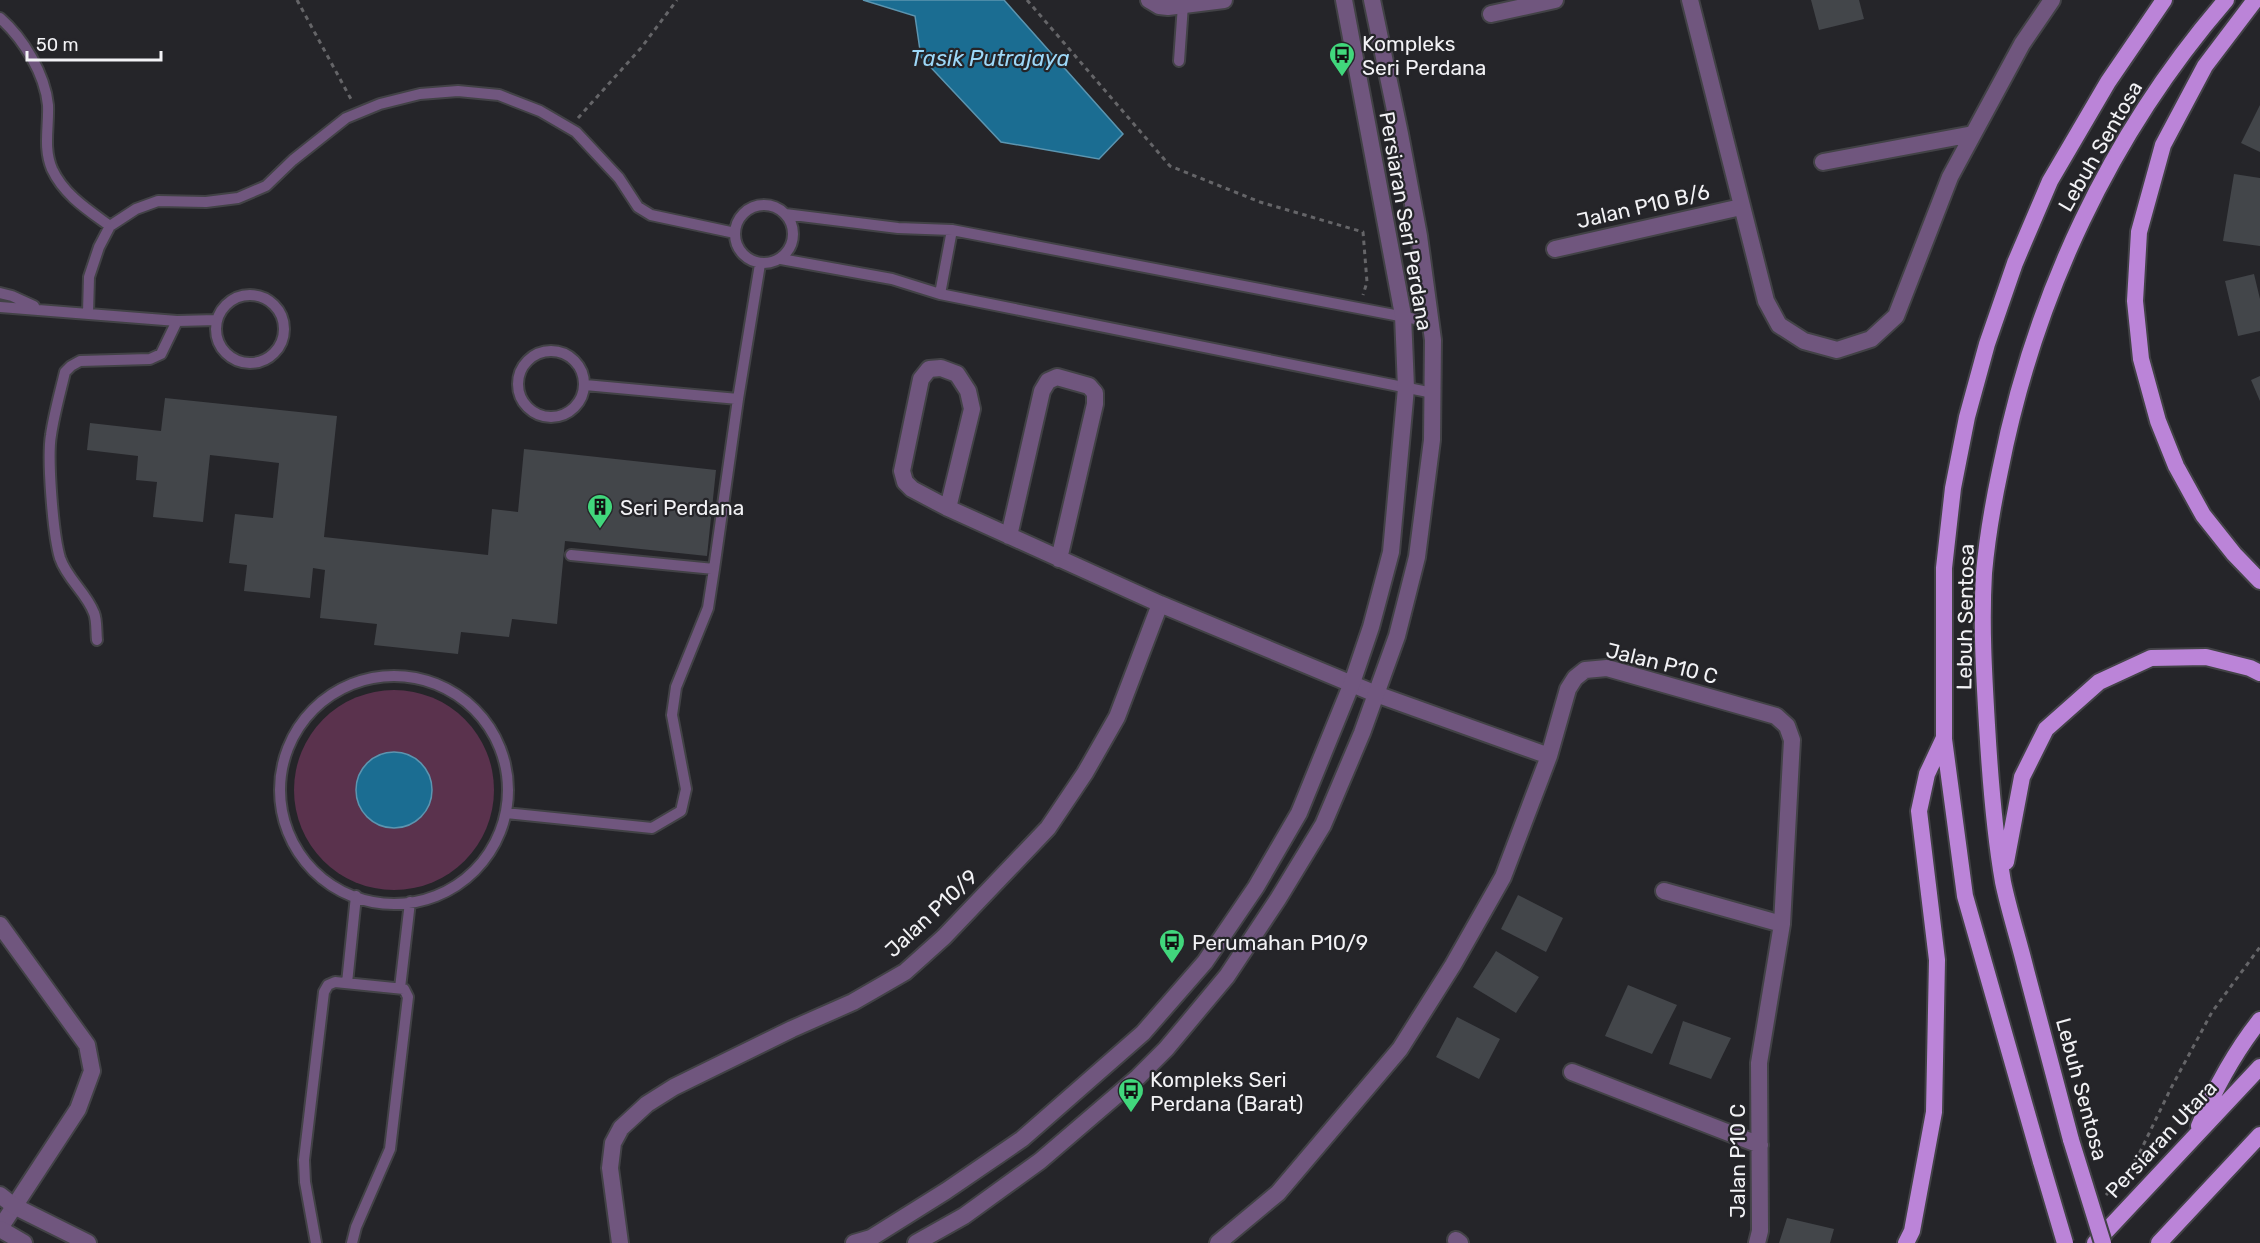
<svg xmlns="http://www.w3.org/2000/svg" width="2260" height="1243" font-family="Rubik,sans-serif">
  <style>
    .green { fill: #5a324d }
    .water { fill: #1b6d92; stroke: #5c95b0; stroke-width: 1.5 }
    .building { fill: #43464a }
    .lines { fill: none; stroke-linecap: round; stroke-linejoin: round }
    .service-casing { stroke: #424246; stroke-width: 14 }
    .minor-casing { stroke: #424246; stroke-width: 20 }
    .tertiary-casing { stroke: #424246; stroke-width: 20 }
    .primary-casing { stroke: #424246; stroke-width: 20 }
    .path { stroke: #656568; stroke-width: 3; stroke-dasharray: 4.5 4.5; stroke-linecap: butt }
    .service { stroke: #70567e; stroke-width: 10 }
    .minor { stroke: #70567e; stroke-width: 16 }
    .tertiary { stroke: #70567e; stroke-width: 16 }
    .primary { stroke: #bb84d8; stroke-width: 16 }
    .primary-bridge-casing { stroke: #424246; stroke-width: 20; stroke-linecap: butt }
    .primary-bridge { stroke: #bb84d8; stroke-width: 16 }
    .labels { text-anchor: middle; dominant-baseline: central; stroke-width: 4.5; stroke-linejoin: round; paint-order: stroke }
    .poi-label { font-size: 21px; fill: #f2f2f5; stroke: #252529; text-anchor: start }
    .street-label { font-size: 21px; fill: #f2f2f5; stroke: #252529 }
    .water-label { font-size: 22px; font-style: italic; fill: #9dd8f8; stroke: #252529 }
  </style>
  <rect width="100%" height="100%" fill="#252529"/>
  <path class="green" d="M294 790a100 100 0 1 1 200 0a100 100 0 1 1-200 0Z"/>
  <path class="water" d="M863,0H1004L1123,134L1099,159L1001,142L921,57L915,16Z
    M356 790a38 38 0 1 1 76 0a38 38 0 1 1-76 0Z"/>
  <path class="building" d="M1811,0H1859L1864,19L1819,30Z
    M2260,105V152L2241,143Z
    M2234,174L2260,178V246L2223,241Z
    M2254,274L2260,299V331L2238,336L2225,281Z
    M2260,376V401L2251,380Z
    M165,398L337,416L324,537L488,555L492,509L518,512L524,449L716,470L707,556L565,541L557,624L512,619L509,637L461,632L458,654L374,645L377,624L320,618L325,570L313,568L310,598L244,591L247,565L229,563L235,514L273,518L279,463L210,455L203,522L153,517L157,482L136,480L138,456L87,450L90,423L161,431Z
    M1518,895L1563,918L1546,952L1501,929Z
    M1496,951L1539,977L1516,1013L1473,987Z
    M1628,985L1677,1005L1652,1054L1605,1036Z
    M1457,1017L1500,1039L1479,1079L1436,1057Z
    M1683,1021L1731,1038L1711,1079L1669,1064Z
    M1787,1218L1834,1229L1830,1243H1779Z"/>
  <g class="lines">
    <defs>
      <path id="service" d="M0,18C23,38 45,74 48,105C49,127 43,148 52,169C64,195 88,210 110,226
        M1179,61L1183,5
        M735 234a29 29 0 1 1 58 0a29 29 0 1 1-58 0Z
        M785,214L898,228L952,230L1431,322
        M781,259L892,279L940,294L1433,393
        M0,293L12,296L34,306
        M940,294L952,230
        M216 329a34 34 0 1 1 68 0a34 34 0 1 1-68 0Z
        M0,307L177,321L217,320
        M88,313L89,277L99,247L110,226L136,209L158,201L206,202L238,198L266,186L293,160L346,118L380,104L420,94L458,91L499,95L540,111L576,132L619,178L638,207L651,215L735,233
        M518 384a33 33 0 1 1 66 0a33 33 0 1 1-66 0Z
        M585,385L738,399L760,264
        M571,555L714,569L738,399
        M97,640C96,631 97,620 94,613C86,592 67,579 60,558C53,535 47,458 51,435C54,414 60,393 65,372L71,366L80,361L150,359L161,354L177,321
        M280 790a114 114 0 1 1 228 0a114 114 0 1 1-228 0Z
        M506,813L652,828L681,811L686,789L672,715L676,687L708,608L714,569
        M347,983L356,896
        M400,988L410,902
        M316,1243L305,1182L304,1160L324,992L328,985L335,982L404,989L408,997L390,1149L356,1227L352,1243"/>
      <path id="minor" d="M1149,0L1159,6L1168,7L1224,0
        M1690,0L1766,301L1779,325L1804,341L1837,350L1871,339L1896,316L1950,177L2022,44L2052,0
        M1491,14L1555,0
        M1823,162L1973,134
        M1555,249L1741,207
        M948,508L972,409L968,391L957,374L941,368L929,369L921,379L902,471L905,482L912,489L948,508L1160,604L1376,694L1549,756
        M1009,536L1042,391L1048,381L1057,377L1089,386L1095,393V404L1059,559
        M1664,891L1782,924
        M0,925L87,1045L92,1071L78,1109L0,1228
        M1572,1072L1760,1145
        M1456,1240L1460,1243
        M620,1243L610,1168L613,1143L621,1128L647,1104L674,1087L792,1029L853,1002L905,972L944,937L1048,828L1085,773L1117,717L1160,604
        M1218,1243L1278,1193L1400,1049L1453,965L1503,877L1549,756L1568,689L1575,678L1585,670L1607,668L1776,716L1787,726L1792,740L1782,924L1759,1063L1760,1231L1757,1243"/>
      <path id="tertiary" d="M0,1195L14,1206L88,1243
        M0,1229L24,1243
        M854,1243L871,1238L946,1191L1022,1139L1143,1033L1205,962L1256,887L1299,813L1352,683L1371,627L1391,552L1406,388L1403,315L1344,0
        M916,1243L964,1216L1040,1161L1138,1077L1166,1049L1227,976L1278,899L1323,825L1362,733L1397,636L1417,557L1432,440L1433,340L1419,236L1400,134L1372,0"/>
      <path id="primary" d="M2255,0L2205,66L2163,145L2139,232L2135,301L2141,359L2158,421L2176,466L2203,515L2234,554L2260,581
        M2006,862L2022,777L2046,729L2099,682L2151,658L2206,657L2250,668L2260,673
        M2199,1126C2215,1088 2234,1053 2260,1020
        M2071,1140C2056,1084 2041,1027 2026,970C2019,941 2009,911 2003,882C1994,830 1990,777 1987,725C1984,674 1981,624 1984,573C1987,539 1993,504 2000,471C2034,297 2110,134 2226,0
        M2041,1162L1965,896L1944,739V568L1953,488L1967,417L1987,344L2015,263L2050,181L2108,82L2164,0
        M1906,1243L1912,1231L1934,1112L1937,960L1919,811L1927,774L1943,740
        M2095,1243L2260,1067
        M2159,1243L2260,1135"/>
    </defs>
    <use href="#service" class="service-casing"/>
    <use href="#minor" class="minor-casing"/>
    <use href="#tertiary" class="tertiary-casing"/>
    <use href="#primary" class="primary-casing"/>
    <path class="path" d="M297,0L352,101
      M1027,0L1170,166L1260,202L1363,232L1367,282L1363,295
      M578,118L641,48L677,0
      M2128,1171L2141,1170
      M2106,1195L2128,1171L2140,1152L2171,1088L2212,1012L2260,947"/>
    <use href="#service" class="service"/>
    <use href="#minor" class="minor"/>
    <use href="#tertiary" class="tertiary"/>
    <use href="#primary" class="primary"/>
    <defs>
      <path id="primary-bridge" d="M2071,1140L2103,1243
        M2041,1162L2065,1243"/>
    </defs>
    <use href="#primary-bridge" class="primary-bridge-casing"/>
    <use href="#primary-bridge" class="primary-bridge"/>
  </g>
  <defs>
    <symbol id="bus-pin" viewBox="-11 -11 22 30"><path d="M0 17L-7.5 6A9.5 9.5 0 1 1 7.5 6Z" fill="#41d77c" stroke="#252529"/><path d="M-5-6H5V4H4V6H2V4H-2V6H-4V4H-5ZM-3.5-4V0h7V-4ZM-3.5 1.2v1.5H-2V1.2ZM2 1.2v1.5H3.5V1.2Z" fill="#111"/></symbol>
    <symbol id="building-pin" viewBox="-11 -11 22 30"><path d="M0 17L-7.5 6A9.5 9.5 0 1 1 7.5 6Z" fill="#41d77c" stroke="#252529"/><path d="M-4-6H4V6H1V3H-1V6H-4ZM-2.5-4.3h1.7v1.8h-1.7ZM.8-4.3h1.7v1.8H.8ZM-2.5-1h1.7V.8h-1.7ZM.8-1h1.7V.8H.8Z" fill="#111"/></symbol>
  </defs>
  <g fill-rule="evenodd">
    <use href="#bus-pin" x="1327" y="40" width="30" height="40"/>
    <use href="#building-pin" x="585" y="492" width="30" height="40"/>
    <use href="#bus-pin" x="1157" y="927" width="30" height="40"/>
    <use href="#bus-pin" x="1116" y="1076" width="30" height="40"/>
  </g>
  <g class="labels">
    <g class="poi-label">
      <text x="1362" y="43">Kompleks<tspan x="1362" dy="24">Seri Perdana</tspan></text>
      <text x="620" y="507">Seri Perdana</text>
      <text x="1192" y="942">Perumahan P10/9</text>
      <text x="1150" y="1079">Kompleks Seri<tspan x="1150" dy="24">Perdana (Barat)</tspan></text>
    </g>
    <g class="street-label">
      <text transform="translate(2100 146) rotate(-60)">Lebuh Sentosa</text>
      <text transform="translate(1643 206) rotate(-13)">Jalan P10 B/6</text>
      <text transform="translate(1406 221) rotate(80)">Persiaran Seri Perdana</text>
      <text transform="translate(1965 617) rotate(-89)">Lebuh Sentosa</text>
      <text transform="translate(1662 663) rotate(14)">Jalan P10 C</text>
      <text transform="translate(931 913) rotate(-43)">Jalan P10/9</text>
      <text transform="translate(2082 1089) rotate(75)">Lebuh Sentosa</text>
      <text transform="translate(2161 1139) rotate(-47)">Persiaran Utara</text>
      <text transform="translate(1737 1161) rotate(-90)">Jalan P10 C</text>
    </g>
    <g class="water-label">
      <text x="990" y="58">Tasik Putrajaya</text>
    </g>
  </g>
  <path d="M27 51v9h134v-9" fill="none" stroke="#f2f2f5" stroke-width="3"/>
  <text x="36" y="51" font-size="18" fill="#f2f2f5" stroke="#252529" stroke-width="4.5" paint-order="stroke">50 m</text>
</svg>
